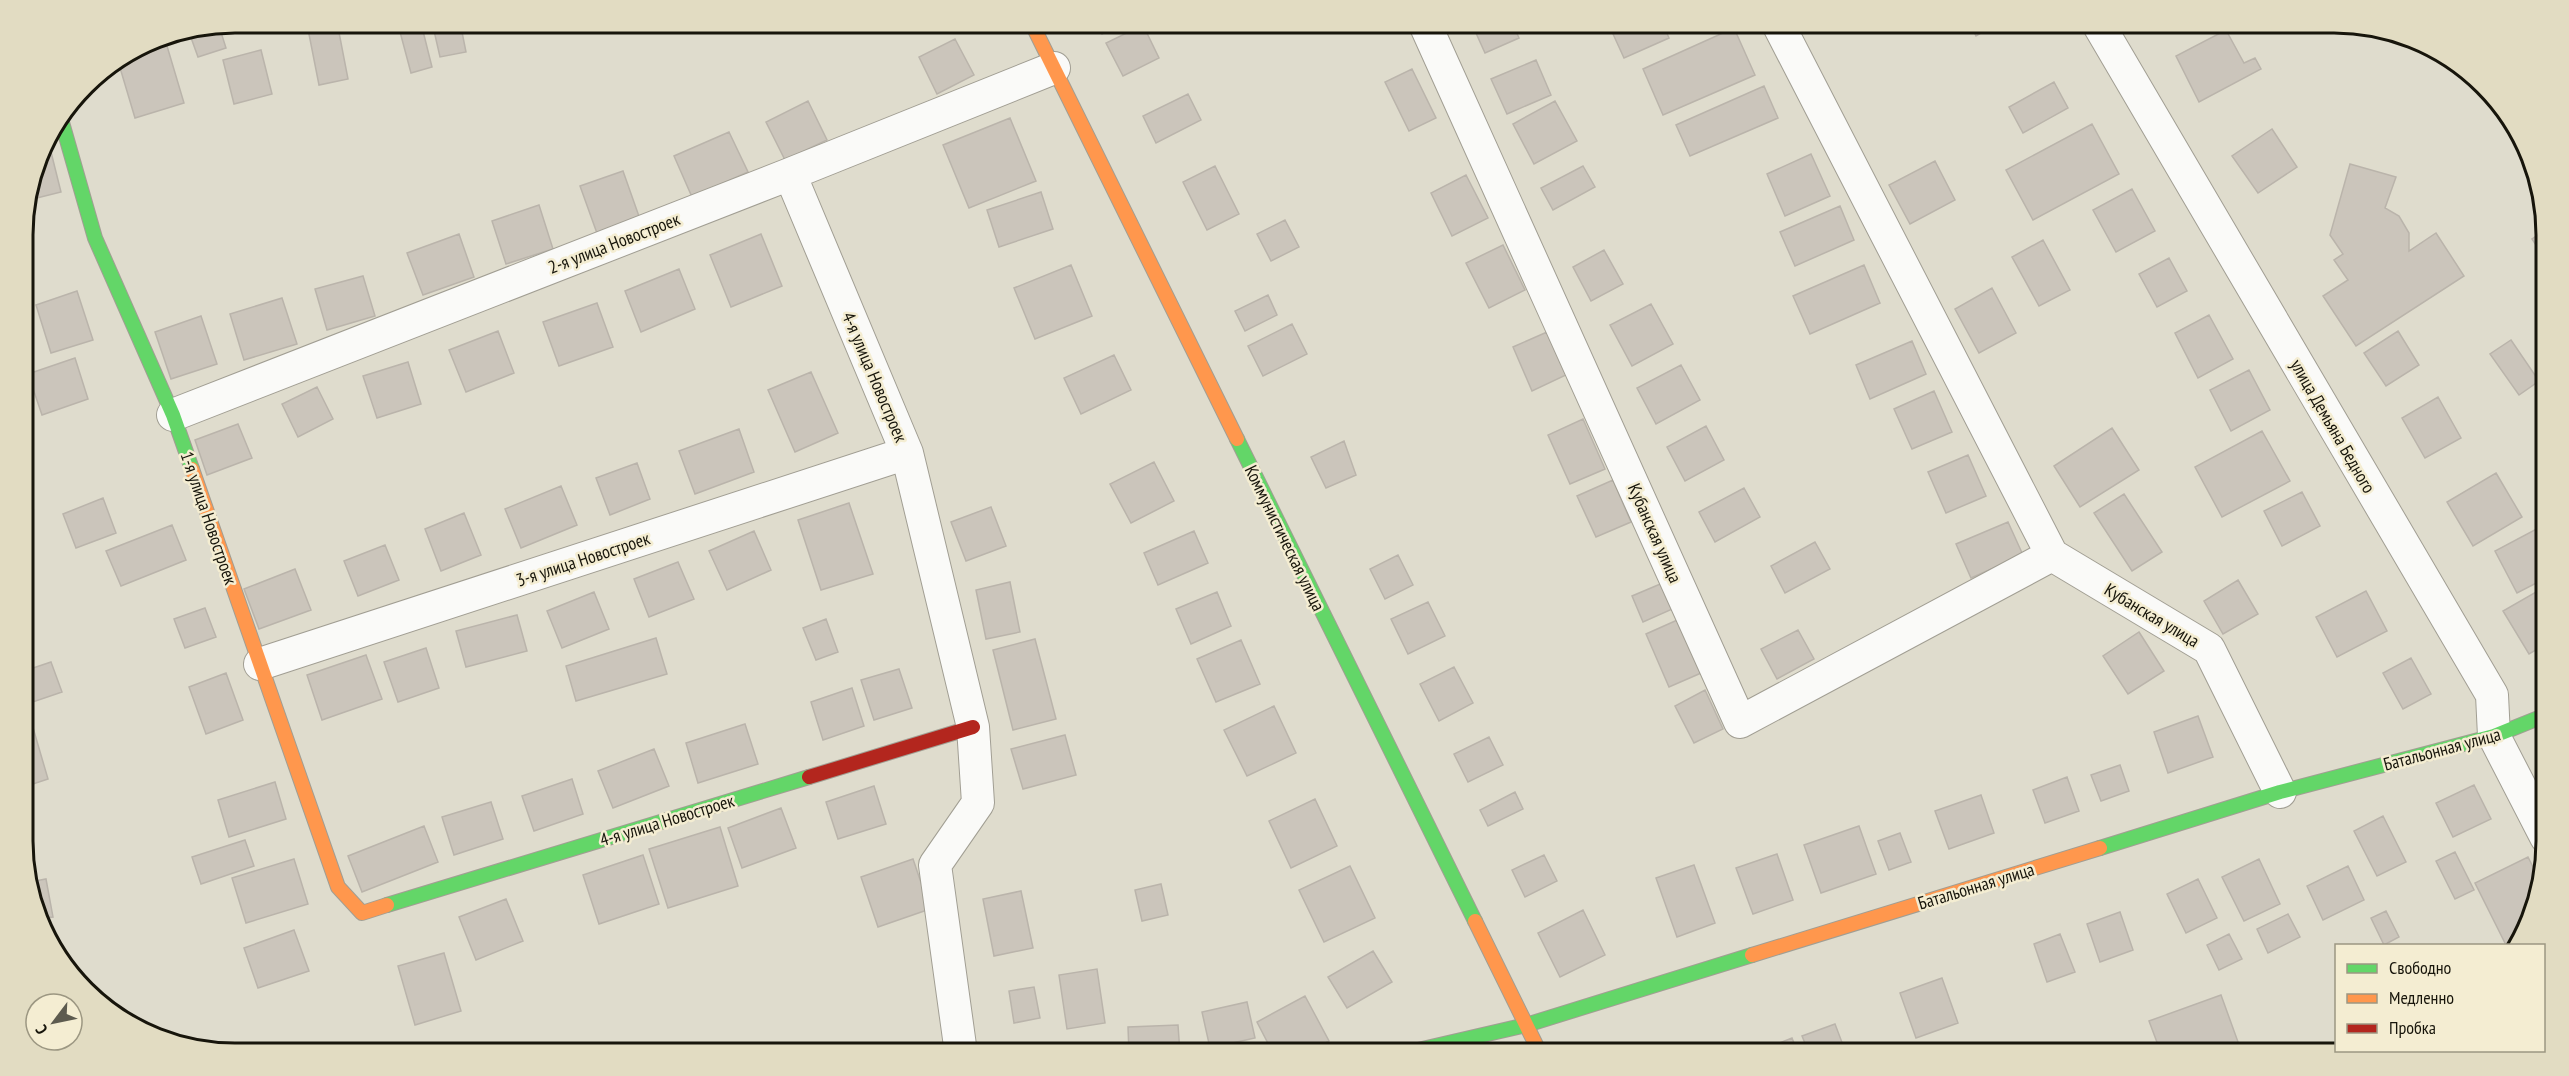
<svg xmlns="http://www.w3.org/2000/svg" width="2569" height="1076" font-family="'PT Sans Narrow',sans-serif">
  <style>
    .building { fill: #cbc5bb; stroke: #bab4ab; stroke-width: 1.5 }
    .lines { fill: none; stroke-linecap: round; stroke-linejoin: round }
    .street-casing { stroke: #a19e93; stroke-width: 34 }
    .fast-casing { stroke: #a19e93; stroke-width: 16 }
    .slow-casing { stroke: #a19e93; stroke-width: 16 }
    .jam-casing { stroke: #a19e93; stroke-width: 16 }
    .street { stroke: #fafaf8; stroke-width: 32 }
    .fast { stroke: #63d668; stroke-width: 14 }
    .slow { stroke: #ff974d; stroke-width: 14 }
    .jam { stroke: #b3261e; stroke-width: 14 }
    .labels { text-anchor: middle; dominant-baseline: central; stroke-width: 5; stroke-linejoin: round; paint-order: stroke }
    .street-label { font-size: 18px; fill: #17150b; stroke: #f4edd2 }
    .rim { fill: none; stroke: #17150b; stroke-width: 3 }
  </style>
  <rect width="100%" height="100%" fill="#dfdccd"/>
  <path class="building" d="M315,22H337L348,79L319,85L307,24Z
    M432,22H460L466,52L440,57Z
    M896,22H918L900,31Z
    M1096,22H1126L1102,34Z
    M1344,22H1369L1349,32Z
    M1471,22H1512L1519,38L1485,53Z
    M1640,22H1662L1669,38L1624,58L1613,34Z
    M1969,22H2000L1976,36Z
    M421,23L432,67L411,73L399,28Z
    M1143,25L1159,58L1123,76L1106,43Z
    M219,26L226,48L198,57L189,32Z
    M1734,28L1755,75L1663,115L1643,69Z
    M2226,30L2244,63L2255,58L2261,69L2199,102L2176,56Z
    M955,39L974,75L937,94L919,57Z
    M167,46L184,103L135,118L118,61Z
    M261,50L272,94L234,104L223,60Z
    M1536,60L1551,95L1507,114L1491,79Z
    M1412,69L1436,118L1409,131L1385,82Z
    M2054,82L2068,108L2023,133L2009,107Z
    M1764,86L1778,118L1690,156L1676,125Z
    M1188,94L1201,120L1156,143L1143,116Z
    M808,101L827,140L785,160L766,122Z
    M1555,101L1577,141L1534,164L1513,124Z
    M1010,118L1036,181L969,208L943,145Z
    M2092,124L2119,174L2033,220L2006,170Z
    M2272,129L2297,167L2258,193L2232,156Z
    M729,132L748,172L692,197L674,156Z
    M48,140L61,192L29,200L44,141Z
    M1811,154L1830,196L1785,216L1767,174Z
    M1935,161L1955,200L1910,224L1889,185Z
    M2350,164L2396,177L2385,208L2399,216L2409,233V251L2436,233L2464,276L2356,346L2323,296L2348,280L2334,260L2343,254L2330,235Z
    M1215,166L1239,214L1207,230L1183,182Z
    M1583,166L1595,187L1553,210L1541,188Z
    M623,171L641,222L598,236L580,186Z
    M1466,175L1488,218L1452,236L1431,193Z
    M2132,189L2155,231L2116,252L2093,210Z
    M1041,192L1053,229L999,247L987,210Z
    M539,205L553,249L506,264L492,221Z
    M1840,206L1854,240L1795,266L1780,232Z
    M1285,220L1299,247L1271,261L1257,234Z
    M2545,230V259L2532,239Z
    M459,234L474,277L423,295L407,253Z
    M761,234L782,286L731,307L710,255Z
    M2043,240L2070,290L2039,306L2012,257Z
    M1503,245L1525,290L1489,308L1466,263Z
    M1604,250L1623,284L1591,301L1573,267Z
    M2169,258L2187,291L2157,307L2139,274Z
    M1071,265L1092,316L1035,339L1014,288Z
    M1864,265L1880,303L1810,334L1793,296Z
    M679,269L695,309L641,332L625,291Z
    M363,276L375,316L327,330L315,289Z
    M1992,288L2016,333L1979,353L1955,309Z
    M77,291L93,340L51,353L36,305Z
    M1268,295L1277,315L1245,331L1235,311Z
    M282,298L297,344L244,360L230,314Z
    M597,303L613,347L559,366L543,322Z
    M1651,304L1673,344L1632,366L1610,325Z
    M2209,315L2233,359L2198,378L2175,333Z
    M201,316L217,364L171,379L155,332Z
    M1292,324L1307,354L1263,376L1248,346Z
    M498,331L514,373L466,392L449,350Z
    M2398,331L2419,365L2386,386L2364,353Z
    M1547,332L1566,375L1532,391L1513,347Z
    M2511,340L2539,381L2519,395L2490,354Z
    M1912,341L1926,374L1870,399L1856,365Z
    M1114,355L1131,390L1081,414L1064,378Z
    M75,358L88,399L42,415L28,374Z
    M408,362L421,404L377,418L363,376Z
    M1681,365L1700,400L1656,424L1637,388Z
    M2249,370L2270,410L2231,431L2210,390Z
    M811,372L838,433L795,452L768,390Z
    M317,387L333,419L298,437L282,404Z
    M1934,391L1952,432L1912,449L1894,409Z
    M2438,397L2461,438L2425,458L2402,418Z
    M1583,419L1605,469L1570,484L1548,435Z
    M238,424L252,458L207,475L195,440Z
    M1706,426L1724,460L1685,481L1667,447Z
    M2112,428L2139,470L2080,507L2054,466Z
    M739,429L754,472L695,494L679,451Z
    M2262,431L2290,481L2222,517L2195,467Z
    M1344,441L1356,475L1326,488L1311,457Z
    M1968,455L1986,496L1946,513L1928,472Z
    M1154,462L1174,501L1131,523L1110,484Z
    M637,463L650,499L610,515L596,478Z
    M2496,473L2522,517L2473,546L2447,502Z
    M1613,480L1631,522L1596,537L1577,496Z
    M561,486L577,525L521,548L505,509Z
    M1744,488L1760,517L1715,542L1699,512Z
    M2302,492L2320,526L2282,546L2264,511Z
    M2124,494L2162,552L2132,571L2094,513Z
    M103,498L116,533L76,548L63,514Z
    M849,503L873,574L821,590L798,520Z
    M991,507L1006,546L966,561L951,522Z
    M464,513L481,555L441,571L425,529Z
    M2008,522L2023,555L1971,578L1956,544Z
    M2546,524V578L2517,593L2495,551Z
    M172,525L186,560L121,586L106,551Z
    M754,531L771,570L727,590L709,551Z
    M1194,531L1208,563L1158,585L1144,553Z
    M1815,542L1830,569L1785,593L1771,566Z
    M385,545L399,580L358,596L344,561Z
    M1398,555L1413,585L1385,599L1370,569Z
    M678,562L694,599L649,617L634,579Z
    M295,569L311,610L259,629L244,589Z
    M2238,580L2258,614L2223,634L2204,601Z
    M1010,582L1020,632L986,639L976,590Z
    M1665,582L1677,607L1643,622L1632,596Z
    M2545,587L2546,644L2529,654L2503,611Z
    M2366,591L2387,631L2337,657L2316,617Z
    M594,592L609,629L562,648L547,611Z
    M1217,592L1231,626L1191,644L1176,609Z
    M1428,602L1445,636L1408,654L1391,619Z
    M205,608L216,637L185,648L174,619Z
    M517,615L527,651L466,667L456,631Z
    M1684,617L1708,670L1669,687L1646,634Z
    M826,619L838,652L816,660L803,628Z
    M1798,630L1814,659L1777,679L1761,649Z
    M2139,632L2164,671L2128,694L2103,656Z
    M656,638L667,674L576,701L566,666Z
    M1035,639L1056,719L1013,730L993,650Z
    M1241,640L1260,684L1216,702L1197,659Z
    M426,648L439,688L398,702L384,662Z
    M366,655L382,699L322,720L307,675Z
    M2411,658L2431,694L2403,709L2383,673Z
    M51,662L62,692L24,705V671Z
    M1454,667L1473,703L1439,721L1420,684Z
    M899,669L912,708L874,720L861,680Z
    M226,673L243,720L206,734L189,687Z
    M852,688L864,726L823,740L811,702Z
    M1705,690L1723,729L1694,743L1675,706Z
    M1274,706L1296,753L1247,776L1224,730Z
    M29,714L48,779L24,787V716Z
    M2198,716L2213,757L2168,773L2154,732Z
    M745,724L758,764L698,783L686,743Z
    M1065,735L1076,775L1023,789L1011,749Z
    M1489,737L1503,765L1468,782L1454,754Z
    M654,749L669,786L613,808L598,771Z
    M2120,765L2129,791L2101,801L2091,775Z
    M2067,777L2079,811L2045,823L2033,790Z
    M572,779L583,814L534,831L522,796Z
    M275,782L286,819L229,837L218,800Z
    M2474,785L2491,819L2453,837L2436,803Z
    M874,786L886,824L838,839L826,802Z
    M1515,792L1523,809L1488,826L1480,810Z
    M1981,795L1994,833L1949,849L1935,811Z
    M1315,799L1337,846L1291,868L1269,821Z
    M491,802L503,839L454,855L442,817Z
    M781,808L796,848L742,868L728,828Z
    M2383,816L2406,862L2377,876L2354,831Z
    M424,826L438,862L362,892L348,856Z
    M1859,826L1876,874L1821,893L1804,845Z
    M720,827L738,886L668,908L649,849Z
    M1900,833L1911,862L1889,870L1878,841Z
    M245,840L254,866L201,884L192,857Z
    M2455,852L2474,890L2455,899L2436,861Z
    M1777,854L1793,900L1753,914L1736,868Z
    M643,855L659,904L599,924L583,875Z
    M1544,855L1557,881L1525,897L1512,870Z
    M2528,857L2539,879L2530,922L2521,938L2506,945L2475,883Z
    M294,859L308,904L246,923L232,878Z
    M913,859L930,909L878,927L861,877Z
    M2259,859L2280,904L2244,921L2222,877Z
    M1694,865L1715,923L1677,937L1656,878Z
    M1350,866L1375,918L1324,942L1299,890Z
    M2348,866L2364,900L2323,920L2307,886Z
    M46,879L53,917L45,918L30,882Z
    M2198,879L2217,918L2186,933L2167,894Z
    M1161,884L1168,915L1142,921L1135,890Z
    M1021,891L1033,948L994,956L983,899Z
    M506,899L523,941L476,960L459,917Z
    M1583,910L1605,955L1560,977L1538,933Z
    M2386,911L2399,937L2384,945L2371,918Z
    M2120,912L2133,950L2100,962L2087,924Z
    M2288,914L2300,937L2268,953L2257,929Z
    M294,930L309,971L258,988L244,948Z
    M2060,934L2075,972L2047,982L2034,944Z
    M2229,934L2242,959L2219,970L2207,945Z
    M1373,951L1392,982L1347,1008L1328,977Z
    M444,953L461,1011L415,1025L398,966Z
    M1097,969L1105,1023L1067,1029L1059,975Z
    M1942,978L1958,1023L1916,1038L1900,993Z
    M1034,987L1040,1018L1014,1023L1009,991Z
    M2221,995L2242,1053H2161L2149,1021Z
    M1305,996L1329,1041L1306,1053H1273L1257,1022Z
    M1247,1002L1255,1038L1210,1048L1202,1012Z
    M1835,1024L1846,1053H1809L1802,1036Z
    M1178,1025L1180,1053H1129L1128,1027Z
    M1792,1038L1798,1053H1771L1769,1047Z"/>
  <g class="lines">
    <defs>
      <path id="street" d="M1424,22L1740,722L2052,555
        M1777,22L2052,555L2209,649L2280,792
        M2097,22L2492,695L2494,736L2546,837
        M790,174L907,453L973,727L978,803L935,865L961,1053
        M173,415L790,174L1054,68
        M260,664L907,453"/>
      <path id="fast" d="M61,119L95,238L173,415L192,469
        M1237,439L1475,921
        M2100,848L2280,792L2494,736L2546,715
        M387,905L809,777
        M1405,1053L1526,1025L1752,955"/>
      <path id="slow" d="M1031,22L1237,439
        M192,469L338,887L362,913L387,905
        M1475,921L1540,1053
        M1752,955L2100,848"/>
      <path id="jam" d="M809,777L973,727"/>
    </defs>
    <use href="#street" class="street-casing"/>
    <use href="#fast" class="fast-casing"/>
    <use href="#slow" class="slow-casing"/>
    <use href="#jam" class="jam-casing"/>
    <use href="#street" class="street"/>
    <use href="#fast" class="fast"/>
    <use href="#slow" class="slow"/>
    <use href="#jam" class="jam"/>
  </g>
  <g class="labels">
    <g class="street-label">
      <text transform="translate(614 243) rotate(-21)">2-я улица Новостроек</text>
      <text transform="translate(875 377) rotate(67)">4-я улица Новостроек</text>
      <text transform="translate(2333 426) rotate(60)">улица Демьяна Бедного</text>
      <text transform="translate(209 518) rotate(71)">1-я улица Новостроек</text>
      <text transform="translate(1655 533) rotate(66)">Кубанская улица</text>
      <text transform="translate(1285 538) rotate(64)">Коммунистическая улица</text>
      <text transform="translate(583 559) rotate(-18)">3-я улица Новостроек</text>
      <text transform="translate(2152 615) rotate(31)">Кубанская улица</text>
      <text transform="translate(2442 749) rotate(-15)">Батальонная улица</text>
      <text transform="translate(667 820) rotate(-17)">4-я улица Новостроек</text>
      <text transform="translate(1976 886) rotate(-17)">Батальонная улица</text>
    </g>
  </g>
  <path d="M0 0H2569V1076H0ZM235 33H2334A202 202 0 0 1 2536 235V841A202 202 0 0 1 2334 1043H235A202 202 0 0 1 33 841V235A202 202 0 0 1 235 33Z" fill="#e2dcc2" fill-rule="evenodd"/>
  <path class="rim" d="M235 33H2334A202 202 0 0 1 2536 235V841A202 202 0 0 1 2334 1043H235A202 202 0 0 1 33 841V235A202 202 0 0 1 235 33Z"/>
  <rect x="2335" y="944" width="210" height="108" fill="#f4edd2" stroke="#9c9782" stroke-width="1.5"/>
  <rect x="2347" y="964" width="30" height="9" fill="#63d668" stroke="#9c9782" stroke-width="1.5"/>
  <text x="2389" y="974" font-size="18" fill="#17150b">Свободно</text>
  <rect x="2347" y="994" width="30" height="9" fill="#ff974d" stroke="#9c9782" stroke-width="1.5"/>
  <text x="2389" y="1004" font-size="18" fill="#17150b">Медленно</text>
  <rect x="2347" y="1024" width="30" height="9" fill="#b3261e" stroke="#9c9782" stroke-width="1.5"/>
  <text x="2389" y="1034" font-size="18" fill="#17150b">Пробка</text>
  <g transform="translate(54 1022) rotate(238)"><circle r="28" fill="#f4edd2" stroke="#9c9782" stroke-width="1.5"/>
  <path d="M0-4.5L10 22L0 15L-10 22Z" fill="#5d5b4f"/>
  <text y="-9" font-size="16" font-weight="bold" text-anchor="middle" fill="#17150b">С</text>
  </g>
</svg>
